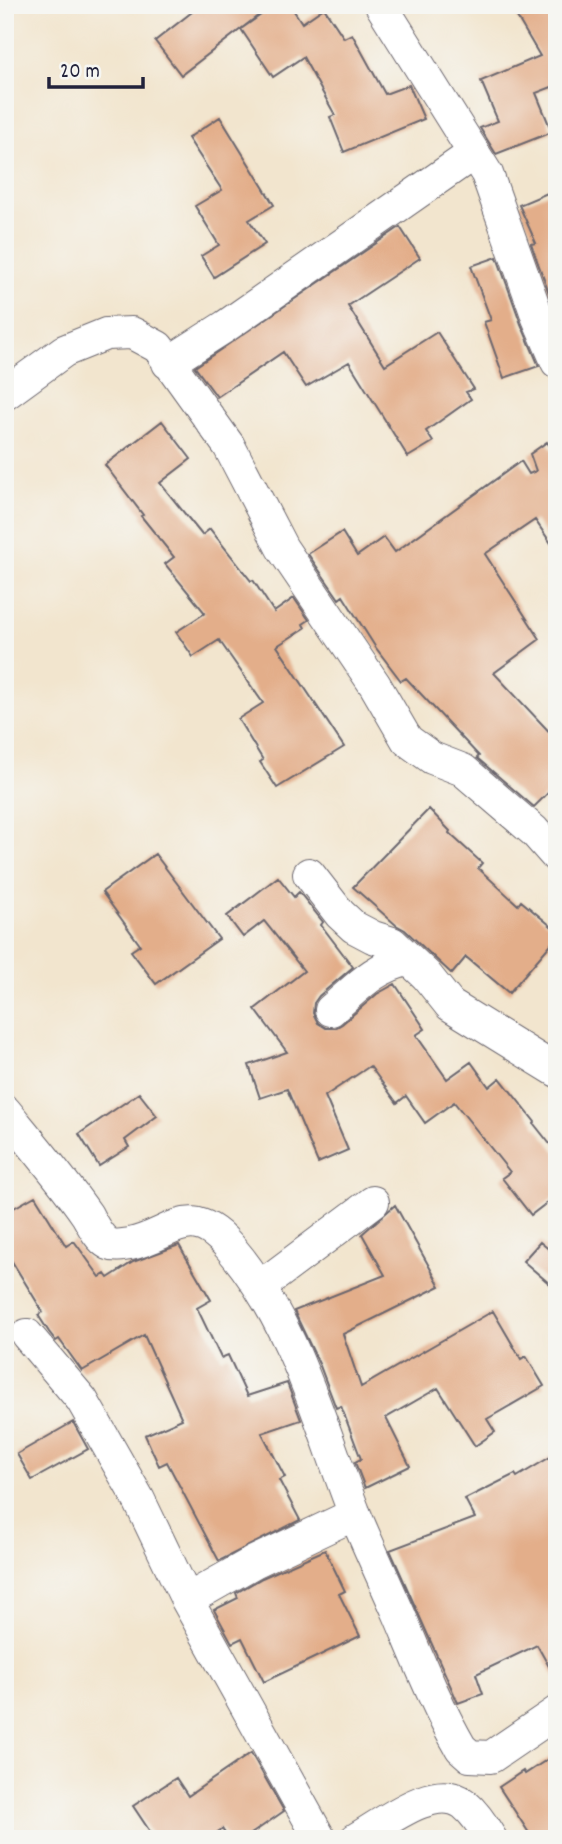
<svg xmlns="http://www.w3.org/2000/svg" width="562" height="1844" font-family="Dekko,sans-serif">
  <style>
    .building { fill: #e3ae8a }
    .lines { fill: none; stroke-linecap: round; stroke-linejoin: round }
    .minor-casing { stroke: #6b666e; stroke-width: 34 }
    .minor { stroke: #fff; stroke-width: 32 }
  </style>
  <rect width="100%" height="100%" fill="#f6f6f2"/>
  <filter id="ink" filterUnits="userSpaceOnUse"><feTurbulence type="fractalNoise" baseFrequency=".0143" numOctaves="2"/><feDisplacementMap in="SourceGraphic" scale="14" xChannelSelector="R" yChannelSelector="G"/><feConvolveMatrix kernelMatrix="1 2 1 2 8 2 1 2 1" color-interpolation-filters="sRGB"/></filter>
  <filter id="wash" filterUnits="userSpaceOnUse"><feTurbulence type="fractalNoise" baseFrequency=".00686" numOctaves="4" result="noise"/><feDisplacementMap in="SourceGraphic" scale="28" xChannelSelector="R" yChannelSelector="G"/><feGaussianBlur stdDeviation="1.57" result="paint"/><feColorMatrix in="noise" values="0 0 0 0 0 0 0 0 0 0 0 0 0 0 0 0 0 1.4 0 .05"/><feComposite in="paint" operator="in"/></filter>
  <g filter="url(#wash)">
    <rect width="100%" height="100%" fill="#f2e5ce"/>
    <g id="blocks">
      <path class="building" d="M201,5H272L181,75L155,41Z
        M275,5H290L302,23L324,8L344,38L352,34L385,94L409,85L424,119L344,152L330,117L335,115L303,57L273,77L241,29Z
        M510,5H557V85L536,93L552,132L496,154L480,128L498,121L481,81L540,56Z
        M220,117L274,205L249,220L265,244L214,277L201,256L219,245L195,206L222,190L188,138Z
        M557,189V315L531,244L536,243L519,205Z
        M400,227L420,258L348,306L385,365L437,332L474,389L466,392L471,399L426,431L433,442L408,457L349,362L306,387L283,352L217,397L195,367Z
        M497,257L521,324L539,366L504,378L484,322L491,320L471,266Z
        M162,421L191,459L160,483L202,535L210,529L251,581L253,580L274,612L294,598L309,620L303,624L305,628L277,646L344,747L277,788L260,762L263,760L238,719L263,703L219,640L193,657L176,632L205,613L165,564L174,557L141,516L143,515L105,465Z
        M547,442L557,456V552L535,520L485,554L540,639L494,673L557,740V784L534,807L477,758L479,756L406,678L401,681L376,648L343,596L339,599L308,554L342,532L357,556L384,537L395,552L521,461L529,474L536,471L530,454Z
        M429,809L450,831L449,833L482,863L478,868L518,905L521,901L557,931V937L509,993L466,957L452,974L405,930L396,925L353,887Z
        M155,854L219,939L156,984L131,951L140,945L102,892Z
        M278,877L294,897L299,892L323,922L321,925L353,967L319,996L314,1003L313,1013L318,1023L326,1028H335L342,1024L377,994L395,984L425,1029L416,1035L447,1079L471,1062L489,1087L500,1078L535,1122L534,1124L557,1153V1195L531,1215L502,1178L510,1172L454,1102L425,1123L406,1096L397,1103L370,1066L325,1096L348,1150L318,1163L287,1089L260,1098L249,1065L287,1052L255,1009L304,971L264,921L243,937L227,916Z
        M139,1093L157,1116L125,1140L129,1147L99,1166L79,1134Z
        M35,1196L66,1246L74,1241L100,1277L105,1274L108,1278L133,1262L179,1245L211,1300L197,1308L221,1358L228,1355L247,1396L287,1383L301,1420L262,1433L285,1477L279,1480L300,1520L219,1561L167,1462L159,1466L145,1435L182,1419L144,1335L82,1371L59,1339L56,1341L49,1332L38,1315L43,1312L5,1250V1213Z
        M395,1205L440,1286L343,1334L361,1387L493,1311L521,1359L526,1356L544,1386L487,1419L495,1432L475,1446L438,1388L386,1418L410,1466L365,1488L355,1462L361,1459L341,1406L336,1408L320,1366L294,1311L385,1275L362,1234Z
        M540,1242L557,1256V1290L523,1261Z
        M73,1422L88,1449L32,1480L17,1454Z
        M557,1453V1681L537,1645L476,1674L483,1694L458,1703L390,1550L475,1518L465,1499L515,1474L517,1477Z
        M325,1550L345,1591L339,1594L360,1636L264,1682L242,1638L232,1643L214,1610L238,1598L236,1593L262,1578Z
        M251,1753L284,1811L244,1839H229L222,1829L208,1839H155L133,1806L176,1778L188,1796Z
        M557,1753V1839H533L499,1787L523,1771L525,1774Z"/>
    </g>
  </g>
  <g filter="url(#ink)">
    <use href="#blocks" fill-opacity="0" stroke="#6b666e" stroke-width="2"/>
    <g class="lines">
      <defs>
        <path id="minor" d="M381,5L487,174L538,318L557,362
          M168,363L226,326L474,153
          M5,394L64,351L106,334L132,333L158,347L229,446L282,548L375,685L407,740L432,758L463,770L534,831L557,857
          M309,874L340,914L354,927L373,937L392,943L426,975L450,1005L557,1071
          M331,1010C356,989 374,967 407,960
          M5,1111C33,1145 62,1179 87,1215C92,1224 99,1239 109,1244C116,1247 123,1245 130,1244C173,1235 189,1201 229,1246C294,1321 319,1421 354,1512C368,1546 384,1580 399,1614C418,1659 436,1705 461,1748L470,1756L491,1757L557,1712
          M261,1286L373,1202
          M27,1335L82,1400L139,1500L187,1600L320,1839
          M187,1600L254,1562L355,1514
          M356,1839C383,1824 435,1781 464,1804C475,1813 484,1827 491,1839"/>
      </defs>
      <use href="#minor" class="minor-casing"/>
      <use href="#minor" class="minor"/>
    </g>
  </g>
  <rect width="562" height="1844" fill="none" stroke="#f6f6f2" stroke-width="28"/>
  <path d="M49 77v10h94v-10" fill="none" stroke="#22223b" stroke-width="3.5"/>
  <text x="60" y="77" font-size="21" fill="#22223b" stroke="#f6f6f2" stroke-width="5" paint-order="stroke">20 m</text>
</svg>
